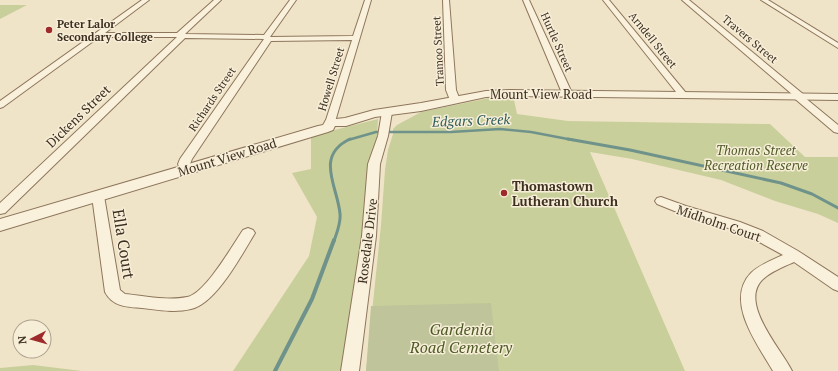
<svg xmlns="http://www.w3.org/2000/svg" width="838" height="371" font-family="'PT Serif',serif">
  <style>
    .green { fill: #c9cf9b }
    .cemetery { fill: #bfc49a }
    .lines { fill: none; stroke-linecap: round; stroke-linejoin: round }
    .stream-far2 { stroke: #6f938a; stroke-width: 2.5 }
    .stream-far1 { stroke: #6f938a; stroke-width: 3 }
    .stream { stroke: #6f938a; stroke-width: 4 }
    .minor-casing { stroke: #8d765c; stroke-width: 2 }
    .tertiary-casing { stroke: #8d765c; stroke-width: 2 }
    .minor { fill: #faf1dc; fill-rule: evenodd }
    .tertiary { fill: #faf1dc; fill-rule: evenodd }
    .poi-dot { fill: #9e2a2b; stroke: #f7eed8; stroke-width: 1.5 }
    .labels { text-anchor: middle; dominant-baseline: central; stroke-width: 3; stroke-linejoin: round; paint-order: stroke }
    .far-poi-label { font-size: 11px; font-weight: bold; fill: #3d2e20; stroke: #f7eed8; text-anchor: start }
    .far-street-label { font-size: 11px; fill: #3d2e20; stroke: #f7eed8 }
    .street-label { font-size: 13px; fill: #3d2e20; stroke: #f7eed8 }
    .park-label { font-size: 13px; font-style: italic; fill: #4d5a26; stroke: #f7eed8 }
    .poi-label { font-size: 13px; font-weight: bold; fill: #3d2e20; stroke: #f7eed8; text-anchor: start }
    .water-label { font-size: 14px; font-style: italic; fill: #2f5d5a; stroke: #f7eed8 }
    .near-street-label { font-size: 16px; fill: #3d2e20; stroke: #f7eed8 }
    .near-park-label { font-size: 16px; font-style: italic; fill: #4d5a26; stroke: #f7eed8 }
  </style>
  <rect width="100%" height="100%" fill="#f0e4c8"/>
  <path class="green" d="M0,5H27L0,19Z
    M513,95L517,114L568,121L770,124L805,157H838V223L818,214L775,201L721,180L632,159L590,152L685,371H366L381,225L385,170L388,150L393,134V129L397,125L421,112L499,96Z
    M378,119L377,137L371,157L367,211L345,371H233L309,256L317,217L292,173L311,169V136Z
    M33,365L82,371H0V368Z"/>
  <path class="cemetery" d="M491,303L499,371H366L371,306Z"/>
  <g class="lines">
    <path class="stream-far2" d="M348,140L376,132H451L500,129L531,132L573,140"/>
    <path class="stream-far1" d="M568,139L630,150L781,183L812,194L838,208
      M334,241C337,232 341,223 340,214C338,187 314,156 350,139"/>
    <path class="stream" d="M275,371L312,299L334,240"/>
    <defs>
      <path id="minor" d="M142,0H149L105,33H177L214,0H221L185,34L264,35L290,0H296L270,37L353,36L365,0H371L334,125L330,126L325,123L352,40L271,41L192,159L190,164L191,170L189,172H181L178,164L180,159L264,39L185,38L5,213L0,214V203L177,37H99L3,107L0,108V101Z
        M443,0H449L456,90L460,100L455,103L450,100L446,90Z
        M523,0H529L572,93L570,95L567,96L562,93Z
        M603,0H609L686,93L688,95L686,97H680Z
        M682,0H689L803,94L804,97L838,125V133L834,132L794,98L793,95Z
        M761,0H768L838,43V48Z
        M387,109L392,112L388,136L380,164L376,236L359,371H341L362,236L368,164L378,136L382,112Z
        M98,192L102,193L104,196L120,290L125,294C145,296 167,301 187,297C205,294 232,246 243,230L248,228L253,230L255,233C242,254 216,304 191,309C175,313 159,310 142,308C128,307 113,307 105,292L92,196L94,193Z
        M661,197L686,206L740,222L763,231L798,251L838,277V291L833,289L794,262C783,267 770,272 762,280C739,304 782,350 792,371H773C758,345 724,301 751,273C759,265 772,260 783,255L741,232L677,212L657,204L655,201L657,198Z"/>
      <path id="tertiary" d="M510,90L838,94V100L510,96L486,97L421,111L375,117L346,126H335L333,130L328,132L0,231V219L318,126L323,125L326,120L345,118L374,110L421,103L486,91Z"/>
    </defs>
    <use href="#minor" class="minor-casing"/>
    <use href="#tertiary" class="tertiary-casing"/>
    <use href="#minor" class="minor"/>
    <use href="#tertiary" class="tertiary"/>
  </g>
  <g class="poi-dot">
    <circle cx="49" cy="30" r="4"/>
    <circle cx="504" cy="193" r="4"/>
  </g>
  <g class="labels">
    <g class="far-poi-label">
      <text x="57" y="24">Peter Lalor<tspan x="57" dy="13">Secondary College</tspan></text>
    </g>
    <g class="far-street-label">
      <text transform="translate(750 39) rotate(40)">Travers Street</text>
      <text transform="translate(653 40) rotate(51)">Arndell Street</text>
      <text transform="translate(557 42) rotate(66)">Hurtle Street</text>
      <text transform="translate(438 51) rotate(-93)">Tramoo Street</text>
      <text transform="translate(331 79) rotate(-73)">Howell Street</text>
      <text transform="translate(212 99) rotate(-56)">Richards Street</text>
    </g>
    <g class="street-label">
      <text x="541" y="94">Mount View Road</text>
      <text transform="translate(78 116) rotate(-44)">Dickens Street</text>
      <text transform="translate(227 157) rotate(-17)">Mount View Road</text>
      <text transform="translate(719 223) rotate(19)">Midholm Court</text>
      <text transform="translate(367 241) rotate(-83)">Rosedale Drive</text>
    </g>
    <g class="park-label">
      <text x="756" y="150">Thomas Street<tspan x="756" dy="15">Recreation Reserve</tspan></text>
    </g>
    <g class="poi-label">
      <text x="512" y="186">Thomastown<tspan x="512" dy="15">Lutheran Church</tspan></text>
    </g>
    <g class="water-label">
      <text transform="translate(471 120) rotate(-2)">Edgars Creek</text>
    </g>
    <g class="near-street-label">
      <text transform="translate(124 244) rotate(81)">Ella Court</text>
    </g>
    <g class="near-park-label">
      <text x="461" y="329">Gardenia<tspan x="461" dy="18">Road Cemetery</tspan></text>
    </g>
  </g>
  <g transform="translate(32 339) rotate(264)"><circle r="19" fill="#f7eed8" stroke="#ada18e"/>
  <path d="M0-3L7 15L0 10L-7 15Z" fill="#9e2a2b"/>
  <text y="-6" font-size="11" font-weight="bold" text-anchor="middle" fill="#3d2e20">N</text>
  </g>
</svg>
